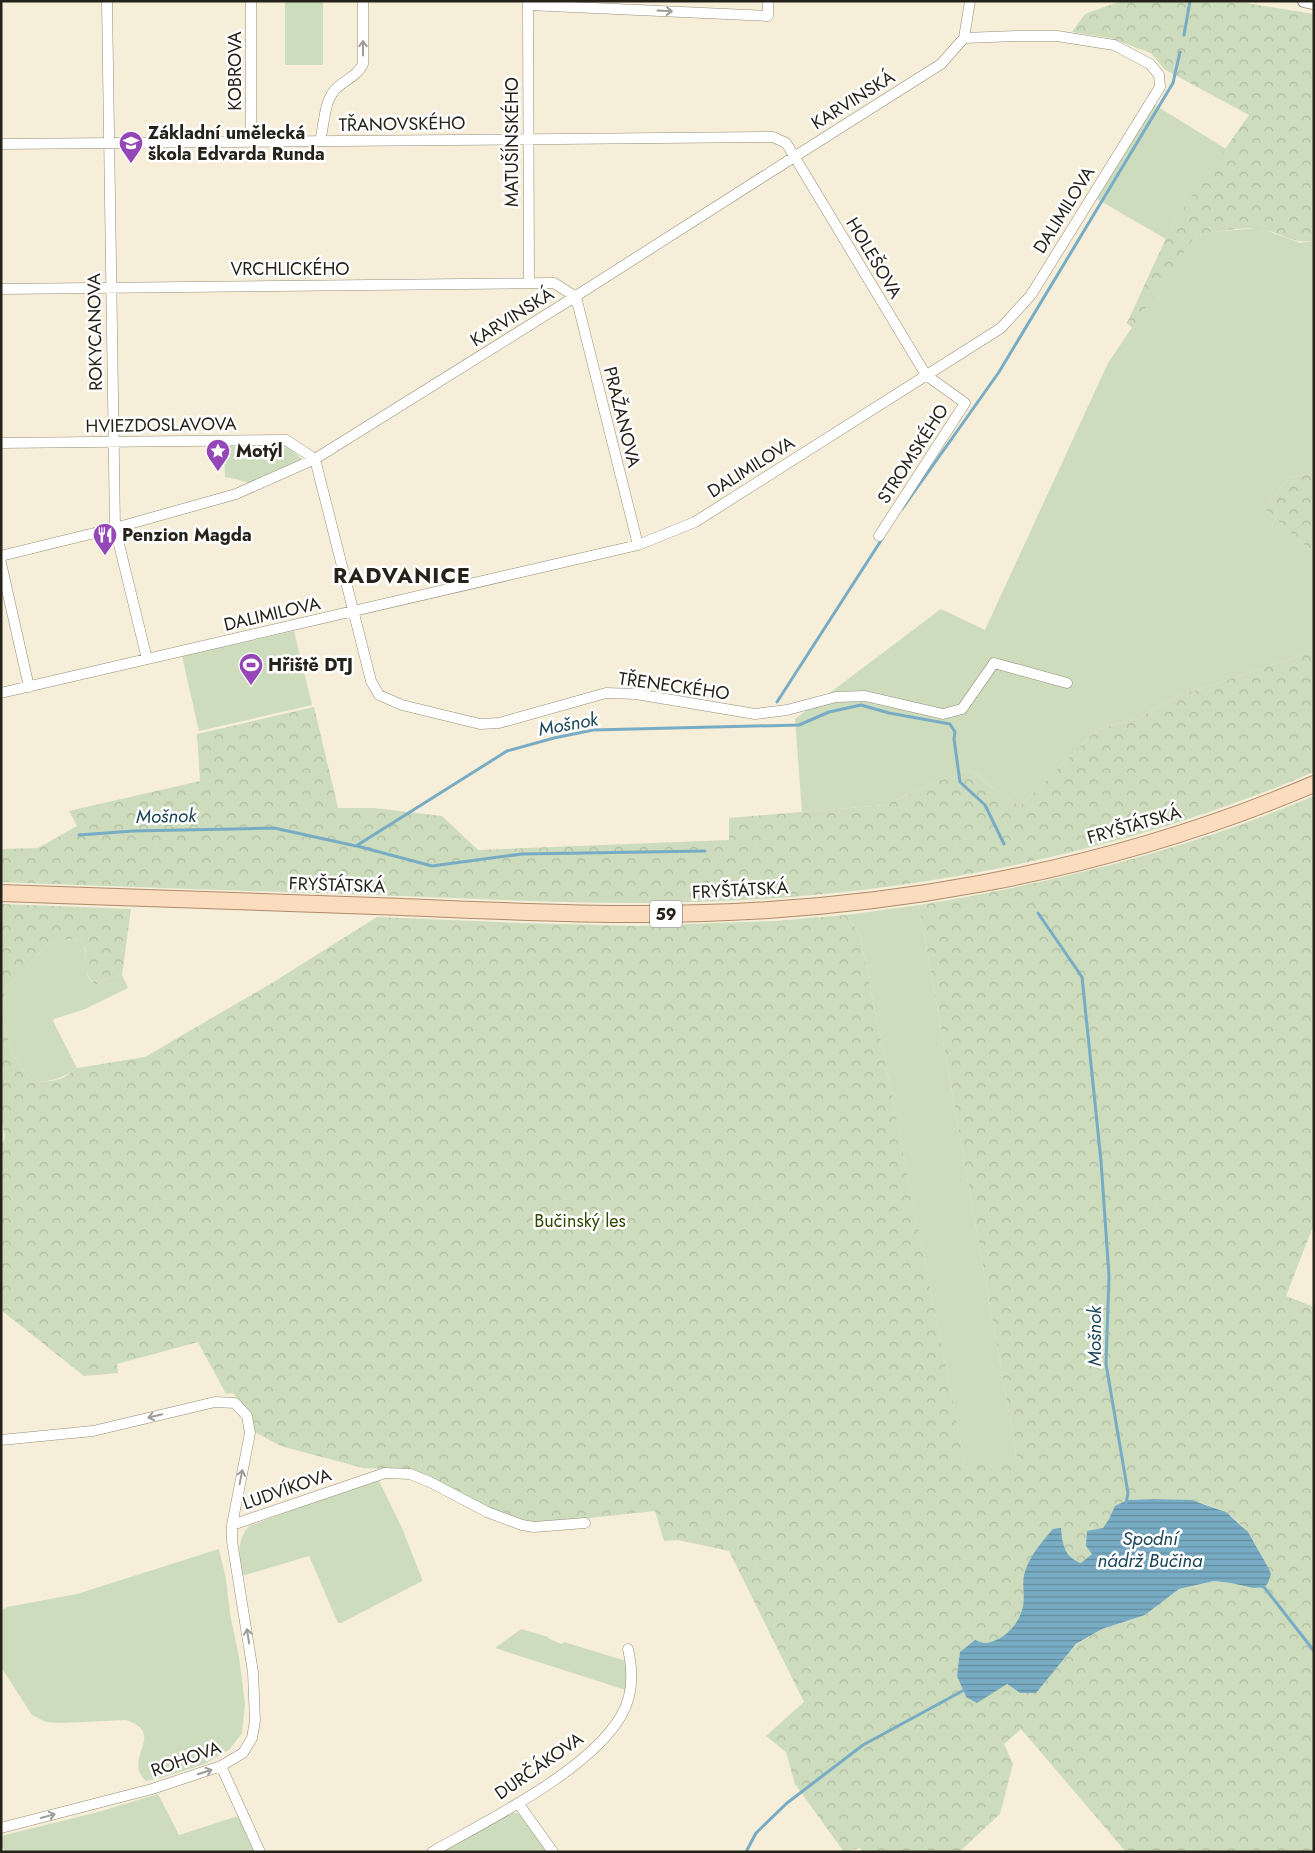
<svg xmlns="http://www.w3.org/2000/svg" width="1315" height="1853" font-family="Jost,sans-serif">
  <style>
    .green { fill: #cddcbd }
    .forest { fill: url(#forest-crowns); fill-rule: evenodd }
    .water { fill: url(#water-rules) }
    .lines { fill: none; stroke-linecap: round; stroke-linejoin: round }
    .stream { stroke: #78acc4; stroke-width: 3 }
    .minor-casing { stroke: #958d79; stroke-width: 11 }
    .tertiary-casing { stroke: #958d79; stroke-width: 14 }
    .primary-casing { stroke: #ae8b6a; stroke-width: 18 }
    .minor { stroke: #fff; stroke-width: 10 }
    .tertiary { stroke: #fff; stroke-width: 12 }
    .primary { stroke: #fbdcbf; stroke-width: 16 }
    .oneway { stroke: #9d9c98 }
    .labels { text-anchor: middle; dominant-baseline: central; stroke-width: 5; stroke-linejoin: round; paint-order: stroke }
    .shield { fill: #fff; stroke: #66645f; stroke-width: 1 }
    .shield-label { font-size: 16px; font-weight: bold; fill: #25221a }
    .street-label { font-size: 18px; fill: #25221a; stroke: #fff }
    .poi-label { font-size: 18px; font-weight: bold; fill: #25221a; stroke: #fff; text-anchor: start }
    .park-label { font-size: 18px; fill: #314803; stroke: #fff }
    .water-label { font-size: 19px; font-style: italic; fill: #1a4657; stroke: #fff }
    .district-label { font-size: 22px; font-weight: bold; letter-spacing: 1px; fill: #25221a; stroke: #fff }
  </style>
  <defs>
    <pattern id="forest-crowns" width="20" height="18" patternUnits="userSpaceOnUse" patternTransform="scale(1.25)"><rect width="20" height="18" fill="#cddcbd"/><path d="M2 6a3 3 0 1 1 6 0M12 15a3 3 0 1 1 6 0" fill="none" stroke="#b0bca2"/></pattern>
    <pattern id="water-rules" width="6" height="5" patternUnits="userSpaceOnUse" patternTransform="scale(1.25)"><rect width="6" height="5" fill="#78acc4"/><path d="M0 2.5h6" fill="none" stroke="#628c9e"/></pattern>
  </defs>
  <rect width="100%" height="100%" fill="#f6eed8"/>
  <path class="green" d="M285,1H323V65H285Z
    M1155,105L1226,149L1173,223L1166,239L1097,199Z
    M1260,228L1300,243L1314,241V472L1289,478L1264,508L1314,554V649L1291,659L1181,695L1136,719L1098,729L1020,806L988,785L977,774L967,769L885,805L802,812L795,719L941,609L985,630L1108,363L1194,236L1210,232Z
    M281,444L288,447L302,459L249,483L236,479L225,477L224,445Z
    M294,631L312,705L199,731L182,656Z
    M919,905L1017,1459L965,1464L860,935L846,915Z
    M80,939C82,942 84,946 85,950C88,961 81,981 98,984L105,979L122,975L128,988L85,1009L54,1019L53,1021L77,1068C61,1079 51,1082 32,1082L13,1055L5,1028L2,1011L5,989L47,946L57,940Z
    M378,1479L402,1528L422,1579V1581L341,1623H338L309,1556L242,1576C239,1557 236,1541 249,1526L368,1482Z
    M219,1549L226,1579L230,1614L239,1657L245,1704L242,1733L230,1749L205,1764L164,1777L146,1781C121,1759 168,1734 126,1720L60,1723L46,1722L32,1715L1,1667V1611L7,1607L77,1594Z
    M521,1629L548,1637L549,1639L562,1644L564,1642L626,1661V1690L495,1648Z
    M158,1794L179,1835L238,1816L254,1852H6L1,1846V1837L5,1835L98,1812Z
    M512,1812L519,1814L547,1852H442Z"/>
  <path class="forest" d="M1121,1L1246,3L1314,14V241C1291,244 1282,233 1261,229C1248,226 1208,232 1195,236L1132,328L1127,323L1173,223L1249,115L1164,69L1151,53L1110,38L1072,32L1085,14Z
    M1314,472V554L1264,508L1289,478Z
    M1314,649V772C1100,863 868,903 636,903C549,903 462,898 375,895C251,891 126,887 1,882V849L38,848L77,826L69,811L200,781L197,734L314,707L338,808H374L442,816L478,850L729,840V818L885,805L967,769L977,774L988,785L1020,806L1098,729L1136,719L1181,695L1291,659Z
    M1314,796V1224L1286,1296L1314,1307V1852H1126L1021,1729L1004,1744L1013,1764L1000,1814L959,1852H863L860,1848L844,1852L795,1784L786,1752L766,1736L804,1702L729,1551L678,1540L664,1541L655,1511L532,1524L388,1469L363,1468L281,1446L253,1431C255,1415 242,1405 233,1393L226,1394L198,1342L117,1364L118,1373L84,1376L1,1310V1146L5,1138L1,1114V904L131,909L122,975L105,979L98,984H95L89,978L85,968L86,950L80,939L57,940L47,946L5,989L2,1011L5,1028L13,1055L32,1082L52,1081L63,1078L77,1068L145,1057L272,983L377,917L520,923L638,926L774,921L846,915L860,935L965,1463L1017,1459L919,905C1054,883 1187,850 1314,796ZM1153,1499C1189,1500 1225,1501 1248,1533C1256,1544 1262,1556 1268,1567L1231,1583L1214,1581L1179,1589L1145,1615L1102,1629L1076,1645L1061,1661L1020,1693L1007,1684L966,1697L957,1676L975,1640C978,1641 983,1643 986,1643C1004,1642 1019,1623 1023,1607C1025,1597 1024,1585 1024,1575L1062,1545L1073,1560L1081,1563L1092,1554L1103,1528L1109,1519L1115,1507L1128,1500Z"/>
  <path class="water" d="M1153,1499L1191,1500L1226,1512L1248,1532L1268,1567L1271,1574L1268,1583L1264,1587L1254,1588L1231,1583L1214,1581L1179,1589L1145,1615L1102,1629L1076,1644L1036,1693H1020L1007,1684L977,1703L966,1697L957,1676L960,1652L975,1640C978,1641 983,1643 986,1643C1004,1641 1020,1623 1023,1606C1025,1596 1022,1585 1024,1575C1029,1556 1041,1543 1053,1529L1061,1528C1062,1543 1064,1557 1081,1563L1092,1554L1086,1546L1087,1531L1103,1528L1109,1519L1115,1506L1128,1500Z"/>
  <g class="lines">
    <path class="stream" d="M1184,35L1190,1
      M902,509L999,372L1173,83L1180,52
      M777,702L882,539
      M79,835L133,831L274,828L356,846L507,751L554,738L593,730L799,725L829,712L861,705L889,713L950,724L955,732L954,739L960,782L985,805L1004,844
      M357,846L432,866L522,854L705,851
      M1038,913L1082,977L1101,1161L1109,1276L1106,1364L1128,1493L1126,1503
      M1261,1586L1264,1587L1314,1651
      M746,1852L756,1833L787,1803L863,1745L966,1689"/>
    <defs>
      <path id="minor" d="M107,1L115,528L147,659
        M528,1L529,283
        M528,5L768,16V1
        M320,141C324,126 324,103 334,91C343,80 357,77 363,64V1
        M251,142V1
        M1,144L773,137L786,143L788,146L926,375L965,403L879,536
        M1,289L554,283L576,297
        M576,297L638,545
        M1,443L286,440L315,459L371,681L379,695L402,705L480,724L499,723L606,693L636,694L755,714L787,710L836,697L865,696L943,714L962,709L994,663L1067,683
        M1,556L115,528L236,494L315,459L565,303L794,157L941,64L964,38L970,1
        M1,563L29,687
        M1,693L638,545L695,522L1001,328L1031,295L1160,87L1159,75L1150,64L1114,45L1057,36H1016L964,38
        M1,1440L93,1431L215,1402L235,1403L247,1416L250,1433L232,1525V1541L253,1672L255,1721L252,1738L243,1753L221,1766L152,1789L1,1828
        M232,1525L385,1473L410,1474L430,1482L487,1512L522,1525L534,1527L585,1523
        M221,1766L260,1852
        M518,1803L553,1852
        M432,1852C488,1820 589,1771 621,1716C633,1696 633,1671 628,1649"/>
      <path id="tertiary" d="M1304,1L1314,3"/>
      <path id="primary" d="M1,893C126,898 251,901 375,906C462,909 549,914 636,914C867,915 1100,875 1314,784"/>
    </defs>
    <use href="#minor" class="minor-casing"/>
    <use href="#tertiary" class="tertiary-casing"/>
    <use href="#primary" class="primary-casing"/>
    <use href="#minor" class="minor"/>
    <use href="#tertiary" class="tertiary"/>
    <use href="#primary" class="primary"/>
  </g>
  <defs><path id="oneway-shaft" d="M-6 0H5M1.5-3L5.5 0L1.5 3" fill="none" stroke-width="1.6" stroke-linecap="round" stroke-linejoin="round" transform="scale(1.25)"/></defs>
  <g class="oneway">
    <use href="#oneway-shaft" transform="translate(665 11) rotate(3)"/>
    <use href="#oneway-shaft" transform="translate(363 48) rotate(-90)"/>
    <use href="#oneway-shaft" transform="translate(155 1416) rotate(166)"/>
    <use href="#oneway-shaft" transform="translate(241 1477) rotate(-79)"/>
    <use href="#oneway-shaft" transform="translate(248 1636) rotate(-99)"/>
    <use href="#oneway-shaft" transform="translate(205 1772) rotate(-18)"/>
    <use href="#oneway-shaft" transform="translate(48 1816) rotate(-15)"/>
  </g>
  <defs>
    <symbol id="school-pin" viewBox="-11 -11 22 30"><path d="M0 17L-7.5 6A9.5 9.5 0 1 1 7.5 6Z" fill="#9647b7" stroke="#fff"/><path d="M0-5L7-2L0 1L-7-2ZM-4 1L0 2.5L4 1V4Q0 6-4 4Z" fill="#fff"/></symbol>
    <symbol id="sight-pin" viewBox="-11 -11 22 30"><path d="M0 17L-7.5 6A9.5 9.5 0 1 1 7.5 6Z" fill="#9647b7" stroke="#fff"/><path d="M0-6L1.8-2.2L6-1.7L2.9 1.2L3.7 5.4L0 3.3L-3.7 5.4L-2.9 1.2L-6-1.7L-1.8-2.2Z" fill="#fff"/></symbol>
    <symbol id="restaurant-pin" viewBox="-11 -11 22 30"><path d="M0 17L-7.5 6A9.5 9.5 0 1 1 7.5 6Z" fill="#9647b7" stroke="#fff"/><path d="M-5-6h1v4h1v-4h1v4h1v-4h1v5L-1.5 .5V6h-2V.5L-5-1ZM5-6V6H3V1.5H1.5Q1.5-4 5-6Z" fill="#fff"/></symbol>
    <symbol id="stadium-pin" viewBox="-11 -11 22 30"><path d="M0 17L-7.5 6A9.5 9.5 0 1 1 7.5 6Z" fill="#9647b7" stroke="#fff"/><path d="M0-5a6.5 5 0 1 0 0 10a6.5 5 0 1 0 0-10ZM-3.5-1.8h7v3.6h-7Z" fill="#fff"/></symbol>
  </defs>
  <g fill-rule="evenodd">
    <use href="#school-pin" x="117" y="129" width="28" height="38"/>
    <use href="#sight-pin" x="204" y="437" width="28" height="38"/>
    <use href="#restaurant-pin" x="91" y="521" width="28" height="38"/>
    <use href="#stadium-pin" x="237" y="651" width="28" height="38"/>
  </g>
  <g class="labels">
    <rect class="shield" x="650" y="900.5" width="32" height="27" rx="4"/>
    <g class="shield-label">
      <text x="666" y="914">59</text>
    </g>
    <g class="street-label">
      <text transform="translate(235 71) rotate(-90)">KOBROVA</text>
      <text transform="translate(853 100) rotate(-32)">KARVINSKÁ</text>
      <text transform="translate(402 124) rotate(-1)">TŘANOVSKÉHO</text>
      <text transform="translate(512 142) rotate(-90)">MATUŠÍNSKÉHO</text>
      <text transform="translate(1064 210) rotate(-58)">DALIMILOVA</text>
      <text transform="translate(874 258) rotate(59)">HOLEŠOVA</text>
      <text x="290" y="269">VRCHLICKÉHO</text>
      <text transform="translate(512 317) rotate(-32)">KARVINSKÁ</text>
      <text transform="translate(95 332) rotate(-91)">ROKYCANOVA</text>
      <text transform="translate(622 417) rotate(76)">PRAŽANOVA</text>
      <text transform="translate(161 425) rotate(-1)">HVIEZDOSLAVOVA</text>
      <text transform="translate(913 454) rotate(-57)">STROMSKÉHO</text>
      <text transform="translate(751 467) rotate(-32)">DALIMILOVA</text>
      <text transform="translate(272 614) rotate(-13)">DALIMILOVA</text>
      <text transform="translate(674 686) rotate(8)">TŘENECKÉHO</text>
      <text transform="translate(1134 825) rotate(-16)">FRYŠTÁTSKÁ</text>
      <text transform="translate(337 885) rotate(2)">FRYŠTÁTSKÁ</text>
      <text transform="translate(740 890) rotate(-3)">FRYŠTÁTSKÁ</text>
      <text transform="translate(287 1489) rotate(-19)">LUDVÍKOVA</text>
      <text transform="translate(186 1759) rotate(-20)">ROHOVA</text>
      <text transform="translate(539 1766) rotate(-35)">DURČÁKOVA</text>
    </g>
    <g class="poi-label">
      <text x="148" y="133">Základní umělecká<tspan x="148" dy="21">škola Edvarda Runda</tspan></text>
      <text x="236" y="451">Motýl</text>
      <text x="122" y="535">Penzion Magda</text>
      <text x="268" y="665">Hřiště DTJ</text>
    </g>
    <g class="park-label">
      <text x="580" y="1221">Bučinský les</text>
    </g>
    <g class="water-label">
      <text transform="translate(568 724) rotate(-10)">Mošnok</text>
      <text transform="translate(166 816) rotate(-1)">Mošnok</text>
      <text transform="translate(1094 1336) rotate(-90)">Mošnok</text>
      <text x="1150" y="1538">Spodní<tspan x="1150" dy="22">nádrž Bučina</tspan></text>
    </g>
    <g class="district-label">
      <text x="402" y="575">RADVANICE</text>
    </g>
  </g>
  <rect width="1315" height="1853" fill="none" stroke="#25221a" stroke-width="5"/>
</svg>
